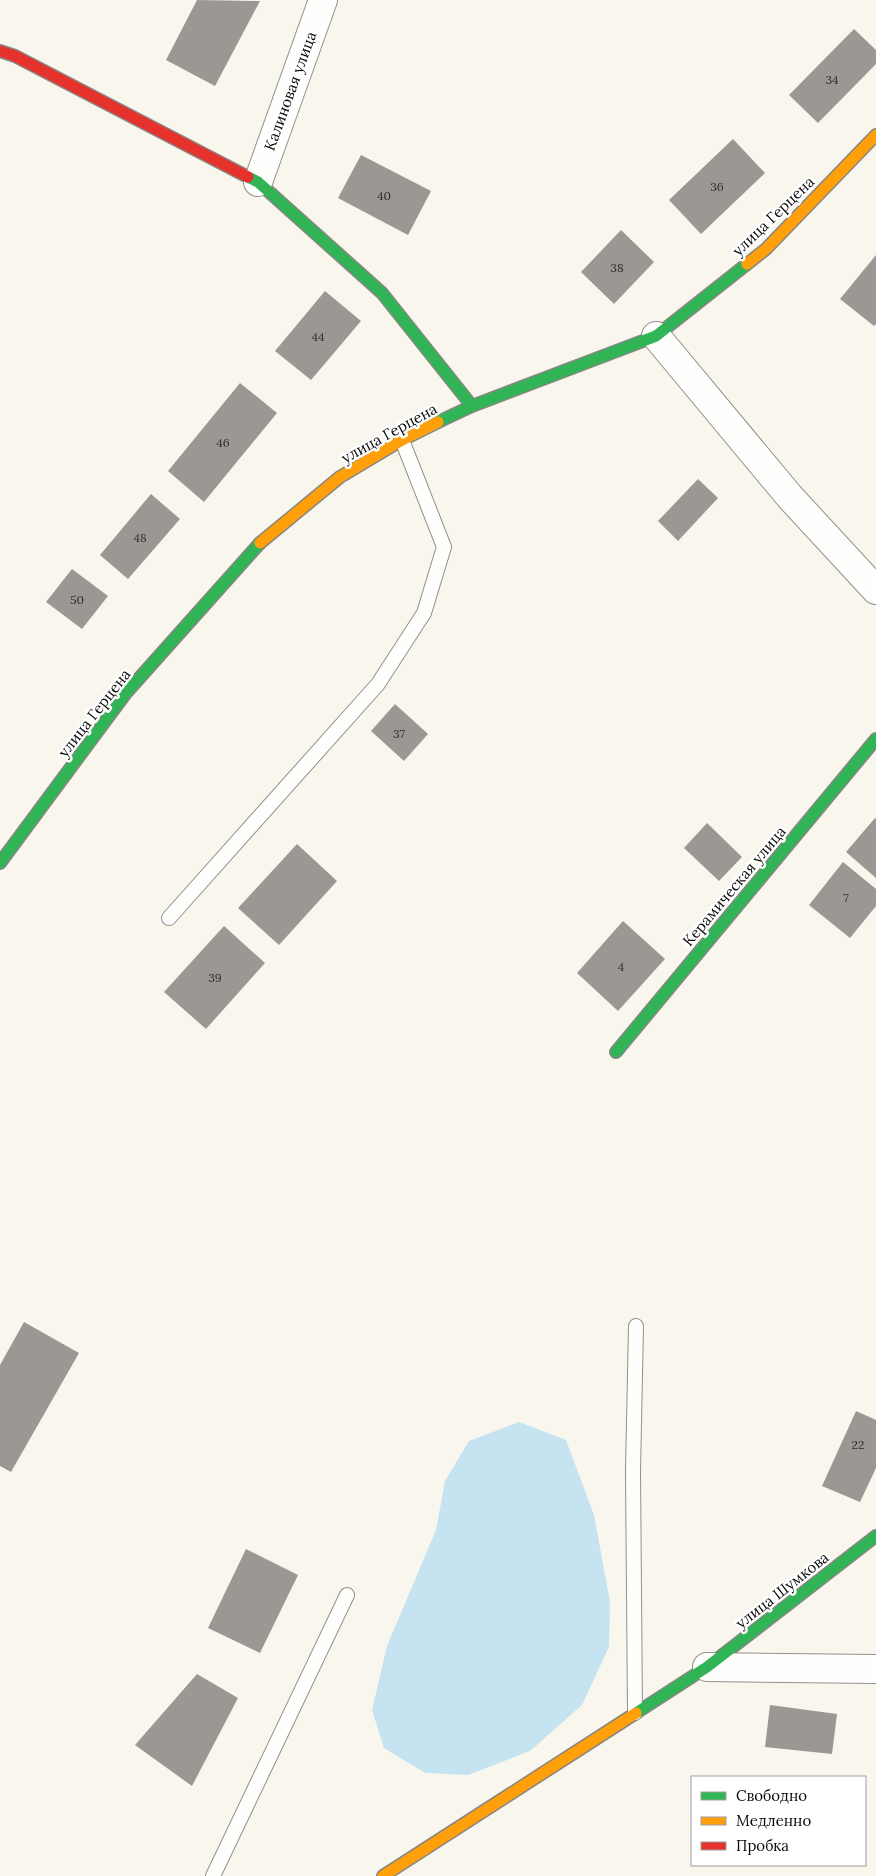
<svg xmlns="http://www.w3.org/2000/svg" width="876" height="1876" font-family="Lora,serif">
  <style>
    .water { fill: #c5e3f1 }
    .building { fill: #9b9894 }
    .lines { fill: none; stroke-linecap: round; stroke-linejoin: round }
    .lane-casing { stroke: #92908c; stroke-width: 16 }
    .street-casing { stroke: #92908c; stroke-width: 30 }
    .fast-casing { stroke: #888783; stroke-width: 14 }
    .slow-casing { stroke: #888783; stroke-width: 14 }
    .jam-casing { stroke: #888783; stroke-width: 14 }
    .lane { stroke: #fefefc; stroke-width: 14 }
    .street { stroke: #fefefc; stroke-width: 28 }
    .fast { stroke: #30b455; stroke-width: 11 }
    .slow { stroke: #ff9f0a; stroke-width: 11 }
    .jam { stroke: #e5322d; stroke-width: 11 }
    .labels { text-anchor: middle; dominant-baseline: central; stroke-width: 5; stroke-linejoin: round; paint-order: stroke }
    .number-label { font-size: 12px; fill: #2e2e2c }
    .street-label { font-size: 15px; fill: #0a0a0a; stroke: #fff }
  </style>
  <rect width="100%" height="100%" fill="#f9f6ed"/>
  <path class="water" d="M519,1422L566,1440L594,1515L610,1602L609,1647L582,1705L530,1751L468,1775L425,1773L384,1748L372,1710L387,1646L436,1530L445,1481L469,1441Z"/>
  <path class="building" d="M197,0L260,1L215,86L166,60Z
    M854,29L876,50V64L818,123L789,95Z
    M733,139L765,173L701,234L669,200Z
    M361,155L431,191L408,235L338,198Z
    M621,230L654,262L614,304L581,272Z
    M876,255V324L874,326L840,299Z
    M325,291L361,321L311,380L275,351Z
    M240,383L277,413L204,502L168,471Z
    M698,479L718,498L678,541L658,521Z
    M151,494L180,519L128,579L100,555Z
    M72,569L108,596L82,629L46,602Z
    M395,704L428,734L404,761L371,731Z
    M875,818L876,819V878L846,852Z
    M707,823L742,857L719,881L684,848Z
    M297,844L337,881L279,945L238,908Z
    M843,862L876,889V906L850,938L809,905Z
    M623,921L665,959L618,1011L577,973Z
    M224,926L265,963L206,1029L164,992Z
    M24,1322L79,1353L11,1472L0,1466V1365Z
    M856,1411L876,1420V1468L860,1502L822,1486Z
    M246,1549L298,1575L260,1653L208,1628Z
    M197,1674L238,1698L192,1786L135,1745Z
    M770,1705L837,1714L832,1754L765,1747Z"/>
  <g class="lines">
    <defs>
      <path id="lane" d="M169,918L378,684L424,613L444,547L402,440
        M635,1713L633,1471L636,1326
        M213,1876L347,1595"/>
      <path id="street" d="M258,182L323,0
        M656,336L790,497L876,590
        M707,1667L876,1669"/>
      <path id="fast" d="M248,177L258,182L382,293L472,406
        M438,422L472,406L656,336L747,264
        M0,863L126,693L260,543
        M616,1052L876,739
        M636,1713L707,1667L876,1536"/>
      <path id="slow" d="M747,264L766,249L876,135
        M260,543L340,477L402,440L438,422
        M383,1876L636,1713"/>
      <path id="jam" d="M0,51L15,56L248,177"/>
    </defs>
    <use href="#lane" class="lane-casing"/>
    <use href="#street" class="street-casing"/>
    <use href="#fast" class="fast-casing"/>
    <use href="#slow" class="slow-casing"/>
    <use href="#jam" class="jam-casing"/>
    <use href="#lane" class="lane"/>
    <use href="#street" class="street"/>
    <use href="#fast" class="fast"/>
    <use href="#slow" class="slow"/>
    <use href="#jam" class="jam"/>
  </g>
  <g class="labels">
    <g class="number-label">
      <text x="832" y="79">34</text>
      <text x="717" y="186">36</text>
      <text x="384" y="195">40</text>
      <text x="617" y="267">38</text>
      <text x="318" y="336">44</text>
      <text x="223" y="442">46</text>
      <text x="140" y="537">48</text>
      <text x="77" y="599">50</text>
      <text x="399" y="733">37</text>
      <text x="846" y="897">7</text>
      <text x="621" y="966">4</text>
      <text x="215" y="977">39</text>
      <text x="858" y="1444">22</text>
    </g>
    <g class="street-label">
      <text transform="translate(290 91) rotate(-70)">Калиновая улица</text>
      <text transform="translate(773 216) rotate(-44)">улица Герцена</text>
      <text transform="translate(389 433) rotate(-29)">улица Герцена</text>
      <text transform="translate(94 713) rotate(-52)">улица Герцена</text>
      <text transform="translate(734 886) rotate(-50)">Керамическая улица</text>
      <text transform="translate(782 1590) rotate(-38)">улица Шумкова</text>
    </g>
  </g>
  <rect x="691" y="1776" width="175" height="90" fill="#ffffff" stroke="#9d9d9d"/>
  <rect x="701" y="1792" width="25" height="8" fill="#30b455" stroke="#9d9d9d"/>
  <text x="736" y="1801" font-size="15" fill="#0a0a0a">Свободно</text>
  <rect x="701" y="1817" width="25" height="8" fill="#ff9f0a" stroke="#9d9d9d"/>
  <text x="736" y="1826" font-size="15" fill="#0a0a0a">Медленно</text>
  <rect x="701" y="1842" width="25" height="8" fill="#e5322d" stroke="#9d9d9d"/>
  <text x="736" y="1851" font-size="15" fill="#0a0a0a">Пробка</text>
</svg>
